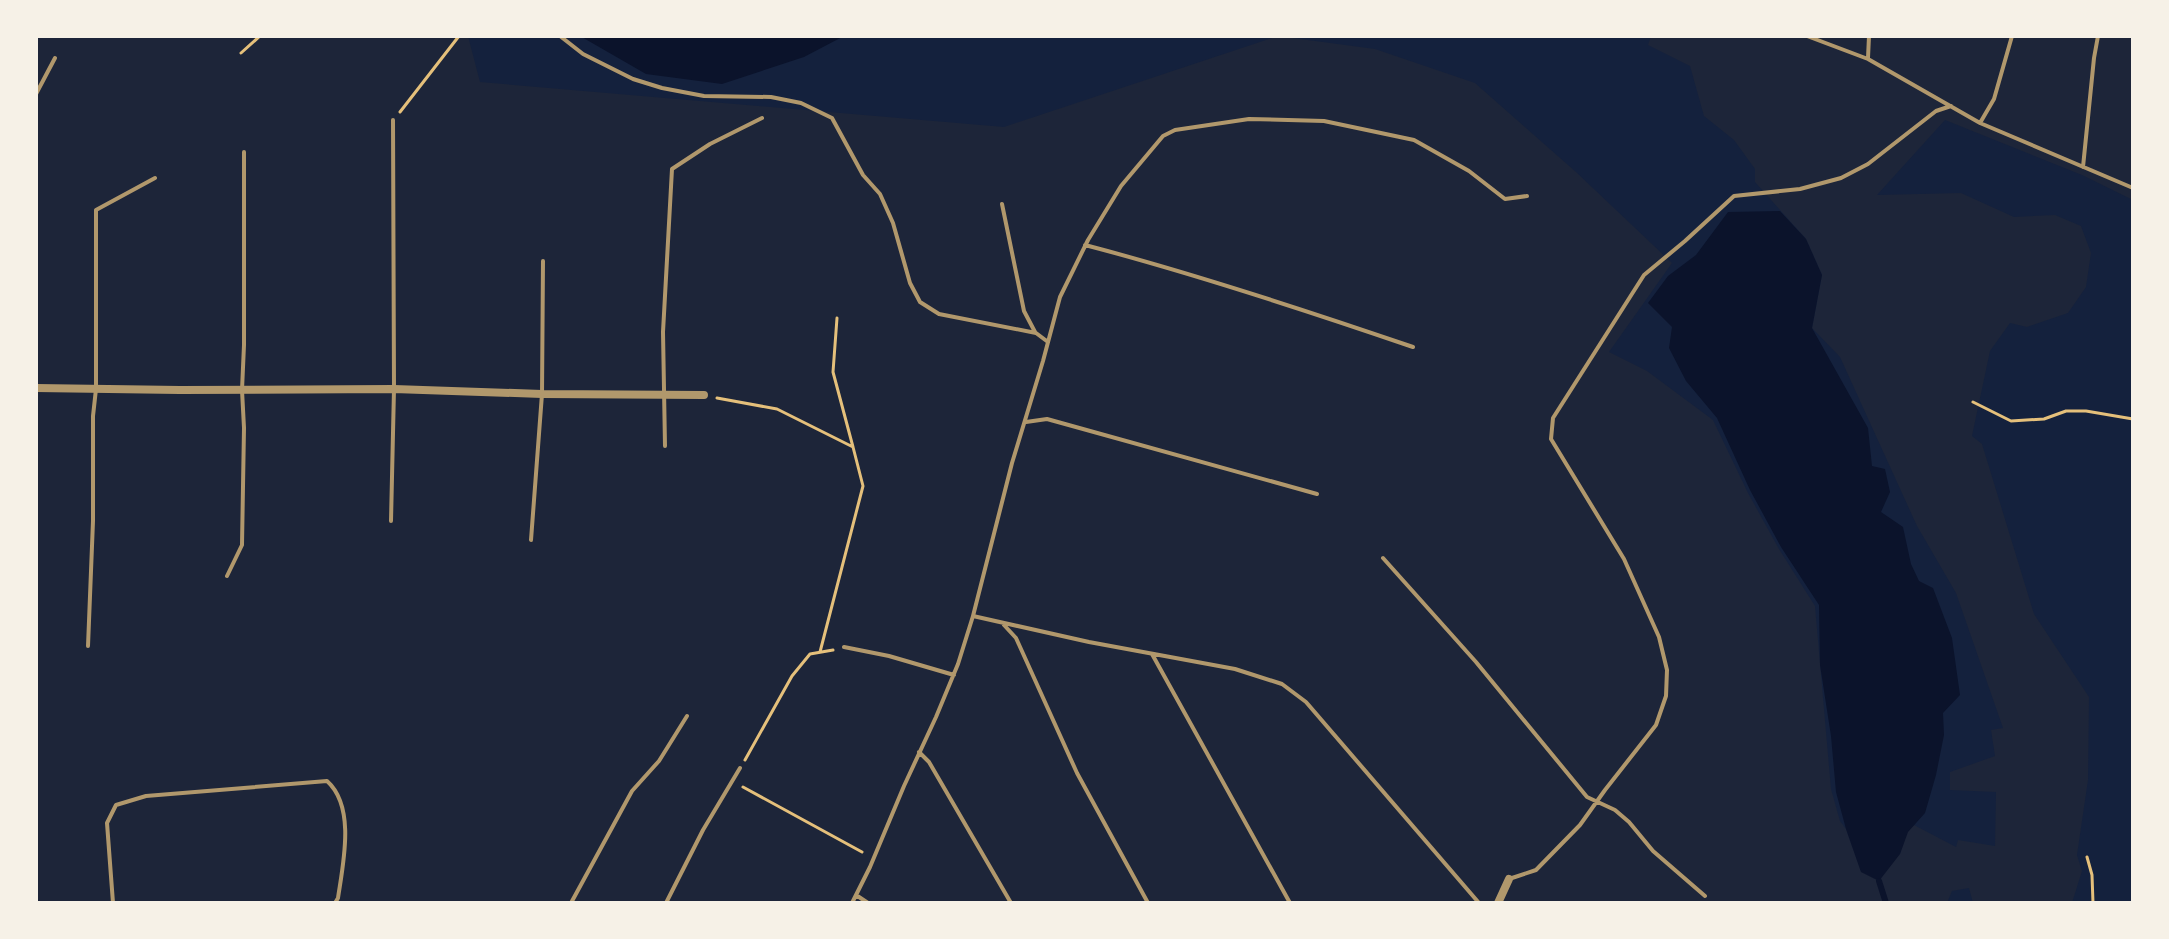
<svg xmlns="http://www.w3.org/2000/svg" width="2169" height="939" font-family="'IBM Plex Sans',sans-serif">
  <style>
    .green { fill: #1d2539 }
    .water { fill: #0b132b }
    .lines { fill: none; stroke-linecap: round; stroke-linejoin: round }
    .stream { stroke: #0b132b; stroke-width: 6 }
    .path { stroke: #e5c07b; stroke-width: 3 }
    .service { stroke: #b1986c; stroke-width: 4 }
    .minor { stroke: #b1986c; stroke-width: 8 }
  </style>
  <rect width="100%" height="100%" fill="#14213d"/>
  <path class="green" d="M36,36H468L480,82L1004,127L1278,36L1375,49L1475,83L1576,172L1672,263L1609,352L1647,371L1713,420L1748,493L1779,549L1815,606L1831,789L1840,821L1846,829L1861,871L1900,854L1907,832L1914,825L1956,847L1958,840L1995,846L1996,792L1950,790V772L1995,756L1991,730L2003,728L1956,593L1917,526L1840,357L1812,328L1822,275L1806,239L1755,182V169L1734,140L1704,116L1690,66L1648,45L1651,36H2133V200L2082,175L1945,120L1877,195L1961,193L2014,217L2055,215L2081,226L2091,253L2086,287L2068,313L2027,327L2010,323L1990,351L1972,436L1982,444L2034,614L2089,697L2088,780L2077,855L2082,871L2072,903H1973L1969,888L1952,891L1947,903H36Z"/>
  <path class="water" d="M580,36H844L804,57L722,84L646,74Z
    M1780,211L1806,239L1822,275L1812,328L1868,428L1872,466L1885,469L1890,492L1881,512L1903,527L1911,564L1919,581L1933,588L1952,638L1960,695L1943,713L1944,735L1936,775L1925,813L1908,832L1900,854L1879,881L1861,872L1846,829L1836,792L1831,736L1820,665L1819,605L1781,547L1750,490L1717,418L1686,381L1669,348L1672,327L1648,303L1668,276L1696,255L1728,212Z"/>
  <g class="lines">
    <path class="stream" d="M1879,881L1886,903"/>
    <path class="path" d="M241,53L260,36
      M400,112L459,36
      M717,398L777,409L853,447L833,372L837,318
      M1973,402L2011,421L2044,419L2066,411H2086L2133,419
      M820,652L863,486L853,447
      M745,760L792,676L810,654L833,650
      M743,787L862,852
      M2087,857L2092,875L2093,903"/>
    <path class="service" d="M560,36L583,54L633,79L662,88L704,96L771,97L801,103L832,118L863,175L880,194L893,223L910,283L920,302L939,314L1036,333L1048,342
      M1807,36L1868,59L1980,123L2133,188
      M1868,58L1869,36
      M36,94L55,58
      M1980,123L1994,99L2012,36
      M2083,167L2094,58L2098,36
      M1002,204L1024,311L1035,332
      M1085,245C1196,274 1305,310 1413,347
      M1026,422L1047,419L1317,494
      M665,446L663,332L672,169L710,144L762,118
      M391,521L394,389L393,120
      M531,540L542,394L543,261
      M1383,558L1476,662L1587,797L1615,810L1629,822L1653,851L1705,896
      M227,576L242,545L244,428L242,390L244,345V152
      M973,616L1012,463L1043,361L1060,297L1088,240L1121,186L1163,136L1175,130L1249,119L1324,121L1414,140L1469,171L1505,199L1527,196
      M1004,625L1016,638L1077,773L1148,903
      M88,646L93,521V416L96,389V210L155,178
      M844,647L889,656L954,675
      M1152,654L1290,903
      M919,752L929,762L1011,903
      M1509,879L1536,870L1580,825L1605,790L1656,725L1666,696L1667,670L1659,637L1624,559L1551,439L1553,418L1644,275L1685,241L1734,196L1800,189L1841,178L1868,164L1936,111L1951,106
      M856,895L868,903
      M113,903L107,823L116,805L146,796L327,781C356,807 343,864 338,898L335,903
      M571,903L632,791L659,761L687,716
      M666,903L703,830L740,768
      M852,903L870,867L904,786L936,717L958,664L973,616L1089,642L1235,669L1282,684L1306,702L1479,903"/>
    <path class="minor" d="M36,388L180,390L394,389L542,394L704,395
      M1498,903L1509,879"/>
  </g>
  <rect width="2169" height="939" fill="none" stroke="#f6f1e7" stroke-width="76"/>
</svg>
